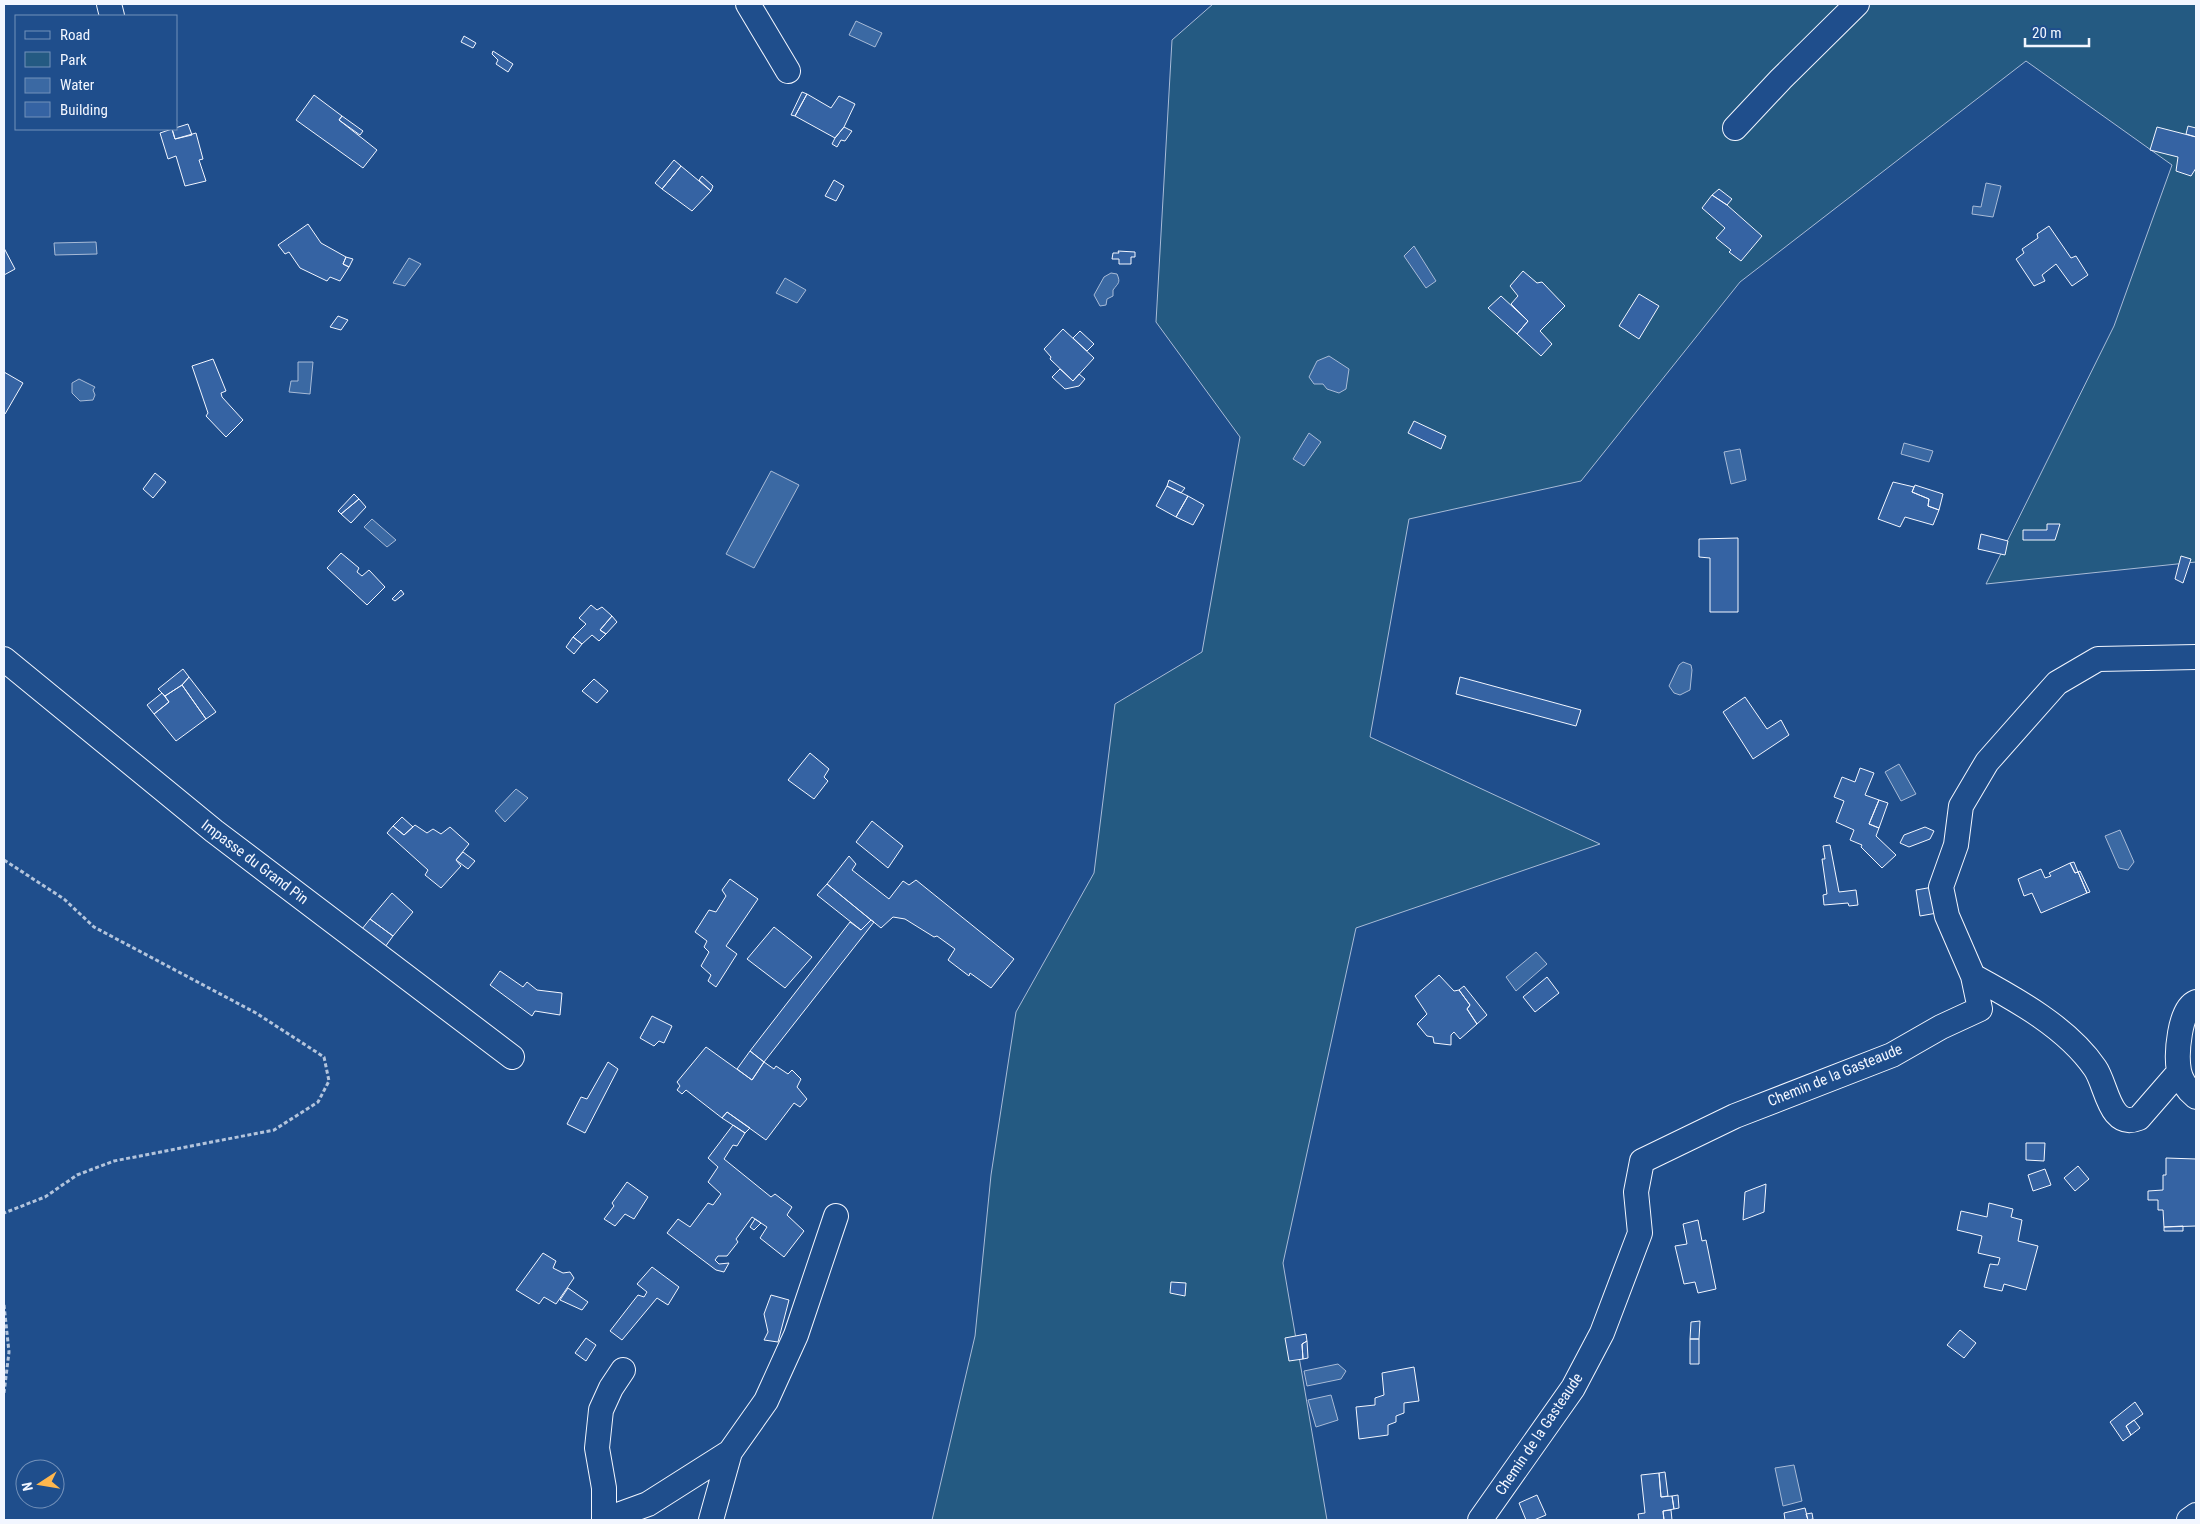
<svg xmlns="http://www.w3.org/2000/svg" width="2200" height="1524" font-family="'Roboto Condensed',sans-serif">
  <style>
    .green { fill: #245a82; stroke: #a8bbd7 }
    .water { fill: #3b69a3; stroke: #a8bbd7 }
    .building { fill: #3563a3; stroke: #f2f6ff }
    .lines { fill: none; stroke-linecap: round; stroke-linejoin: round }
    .minor-casing { stroke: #f2f6ff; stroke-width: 26 }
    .path { stroke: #b3c4dc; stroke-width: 3; stroke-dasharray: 4 2.5; stroke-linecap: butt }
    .minor { stroke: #1f4e8c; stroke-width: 24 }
    .labels { text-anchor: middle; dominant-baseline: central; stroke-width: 4; stroke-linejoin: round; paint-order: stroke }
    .street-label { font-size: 15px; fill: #f2f6ff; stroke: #1f4e8c }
  </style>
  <rect width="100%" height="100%" fill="#1f4e8c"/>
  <path class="green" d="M1213,4H2196V562L1986,584L2114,326L2172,165L2026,61L1740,282L1581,481L1409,519L1370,737L1600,844L1356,928L1283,1263L1327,1520H932L975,1336L991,1175L1016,1012L1094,873L1115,704L1202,652L1240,437L1156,322L1172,40Z"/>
  <path class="water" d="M856,21L882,33L875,47L849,35Z
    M1986,183L2001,186L1993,217L1972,214L1973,206L1981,207Z
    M96,242L97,254L55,255L54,243Z
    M1414,246L1436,281L1426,288L1404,256Z
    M409,258L421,264L405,286L393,283Z
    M1111,273L1117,274C1121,283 1118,283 1113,290V296L1107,299L1106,305L1100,306L1094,295L1104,277Z
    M785,278L806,290L797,303L776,293Z
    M1329,356L1349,369L1346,389L1339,393L1327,389L1323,384H1314L1309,377L1317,361Z
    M298,362H313L310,394L289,392L291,381H298Z
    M79,379L95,387L93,390L95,395L93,400L80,401L72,393V383Z
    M1309,433L1321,442L1304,466L1293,459Z
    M1904,443L1933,451L1929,462L1901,454Z
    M1740,449L1746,480L1731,484L1724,452Z
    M771,471L799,485L754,568L726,554Z
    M372,519L396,540L387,547L364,527Z
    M1683,662L1691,665L1692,670L1690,690L1680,695L1674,693L1669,686L1679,665Z
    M1899,764L1916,794L1901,801L1885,772Z
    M516,789L528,798L505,822L495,811Z
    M2120,830L2134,862L2128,870L2119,868L2105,836Z
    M1536,952L1547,964L1516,991L1506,977Z
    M1338,1364L1346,1371L1341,1379L1307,1386L1304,1371Z
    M1331,1395L1338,1420L1316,1427L1308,1400Z
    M1794,1465L1802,1501L1783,1506L1775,1468Z"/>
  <path class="building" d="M464,36L476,43L473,48L461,42Z
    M493,51L513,64L508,72L496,64L498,60L492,54Z
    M802,92L807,94L795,116L791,115Z
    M807,94L831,108L839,96L855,104L844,127L835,138L795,116Z
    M314,95L342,116L339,120L377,150L363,168L296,120Z
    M342,116L363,131L360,135L339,120Z
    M188,124L192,135L175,139L172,129Z
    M2188,126L2196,128V137L2186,134Z
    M844,127L852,131L845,141L841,140L837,147L832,144L835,138Z
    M2157,127L2196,137V168L2191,176L2176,171L2178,157L2150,150Z
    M172,129L175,139L196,133L203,159L199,160L206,181L185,186L176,156L168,159L160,133Z
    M674,160L681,166L662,189L655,183Z
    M681,166L711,191L692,211L662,189Z
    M702,176L713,186L711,191L699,180Z
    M834,180L844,186L836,201L825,196Z
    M1719,189L1732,199L1727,205L1712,195Z
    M1712,195L1727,205L1762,236L1741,261L1729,252L1731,250L1716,238L1725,228L1702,208Z
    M308,224L321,243L346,257L343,264L349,267L340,281L330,277L327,281L300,268L289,252L285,254L278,245Z
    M2049,226L2071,258L2076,256L2088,275L2072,286L2056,264L2042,275L2045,281L2034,286L2016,259L2024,253L2022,249L2038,238L2037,234Z
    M4,248L15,269L4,275Z
    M1118,251L1135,252V257H1131V264H1119V259H1112L1113,253H1119Z
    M346,257L353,259L349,267L343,264Z
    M1523,271L1537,283L1542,282L1565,306L1540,331L1552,344L1541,356L1517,334L1528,321L1511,304L1518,296L1510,286Z
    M1639,294L1659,306L1639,339L1619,326Z
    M1501,296L1528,321L1517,334L1488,308Z
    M338,316L348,320L341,330L330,327Z
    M1063,329L1094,358L1073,381L1050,359L1051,357L1044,349Z
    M1080,331L1094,344L1087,351L1073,338Z
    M213,359L226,391L221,393L222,397L243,420L226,437L206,416L208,413L192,366Z
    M1060,369L1073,381L1079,374L1085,379L1079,386L1065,389L1052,377Z
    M4,372L23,383L5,414L4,413Z
    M1414,421L1446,436L1441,449L1408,433Z
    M155,473L166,482L153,498L143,489Z
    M1169,480L1185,488L1181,493L1167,486Z
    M1893,482L1914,487L1912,492L1929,499L1928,506L1939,510L1933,525L1905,517L1900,527L1878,519Z
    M1915,485L1943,494L1939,510L1928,506L1929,499L1912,492Z
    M1167,486L1188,496L1176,517L1156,506Z
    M354,494L359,499L341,514L338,511Z
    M1188,496L1204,505L1193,525L1176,517Z
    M359,499L366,507L351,523L341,514Z
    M2047,524H2060L2055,540H2023V530H2047Z
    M1981,534L2008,541L2005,555L1978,549Z
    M1738,538V612H1710V558L1699,557V539Z
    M341,553L359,568L357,572L362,576L369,570L385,587L367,605L327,568Z
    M2181,556L2191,559L2183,583L2175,579Z
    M401,590L404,594L395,601L392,599Z
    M591,605L597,610L602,607L612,616L600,630L606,634L599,641L592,635L582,644L573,637L586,624L579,618Z
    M612,616L617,622L606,634L600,630Z
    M573,637L582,644L574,654L566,647Z
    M183,669L189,677L182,685L165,696L158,689Z
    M189,677L216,712L206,719L182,685Z
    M1460,677L1581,710L1576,726L1456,694Z
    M594,679L608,691L597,703L582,691Z
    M182,685L206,719L176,741L154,714L169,702L165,696Z
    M162,693L169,702L154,714L147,705Z
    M1745,697L1767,729L1781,720L1789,735L1753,759L1723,712Z
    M810,753L829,769L824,777L828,781L814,799L788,780Z
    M1860,768L1874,773L1865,795L1879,800L1869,824L1879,828L1876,836L1896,855L1882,868L1861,847L1862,845L1850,840L1854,830L1836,822L1844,801L1834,797L1842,777L1855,782Z
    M1879,800L1888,803L1879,828L1869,824Z
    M402,817L413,827L404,835L393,826Z
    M872,821L903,846L888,868L856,842Z
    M415,825L427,833L433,829L441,834L450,827L469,844L456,860L461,866L441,888L425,875L428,870L387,833L393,826L404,835Z
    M1925,827L1934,831L1930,839L1909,847L1900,843L1904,835Z
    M1830,845L1839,892L1856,890L1858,905L1849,906L1848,903L1824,905L1823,895L1827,894L1822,859H1825L1823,846Z
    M463,852L475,861L468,869L456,860Z
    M849,856L856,864L852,870L889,899L903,881L909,885L916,880L1014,959L991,988L970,973L969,976L948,960L955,949L937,936L934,937L905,919L893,917L881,928L827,884Z
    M2074,862L2078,872L2075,873L2070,863Z
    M2070,863L2075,873L2078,872L2087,893L2041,913L2032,893L2024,896L2018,879L2041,869L2045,878L2051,876L2049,873Z
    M2080,871L2090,892L2087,893L2078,872Z
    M730,879L758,899L726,946L737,954L716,987L708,981L711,975L701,966L709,952L704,947L707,941L695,932L709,910L716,912L726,896L722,890Z
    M827,884L871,920L861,930L817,895Z
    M1933,887L1937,913L1920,916L1916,890Z
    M392,893L413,912L393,936L370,919Z
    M370,919L393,936L385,947L362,929Z
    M871,920L874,922L764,1062L750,1051L850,922L861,930Z
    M774,927L812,957L785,988L747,959Z
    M500,971L523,987L527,982L537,990L562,993L560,1015L535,1011L532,1016L490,985Z
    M1439,975L1454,991L1459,990L1470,1005L1467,1009L1477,1024L1460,1039L1454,1032L1451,1035V1045L1434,1043L1433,1037L1427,1036L1417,1024L1427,1014L1415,996Z
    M1547,977L1559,993L1535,1012L1523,997Z
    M1464,986L1487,1015L1477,1024L1467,1009L1470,1005L1459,990Z
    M652,1016L672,1026L664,1043L659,1041L654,1046L640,1038Z
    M706,1047L752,1080L764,1062L774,1069L776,1066L788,1074L792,1070L801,1079L797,1087L807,1099L800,1107L794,1103L766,1140L727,1112L722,1118L686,1090L682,1094L677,1090L680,1086L677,1082Z
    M750,1051L764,1062L752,1080L737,1069Z
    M608,1062L618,1069L585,1133L567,1124L581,1097L587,1099Z
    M727,1112L750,1128L745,1133L722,1118Z
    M733,1125L745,1133L737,1146L733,1145L724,1159L771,1197L775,1194L792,1207L787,1215L804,1231L784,1257L760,1238L767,1227L752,1217L736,1239L738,1242L727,1256H718L715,1260L719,1264L729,1263L724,1272L716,1270L667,1233L678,1219L690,1227L708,1203L713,1205L721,1194L708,1182L718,1167L708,1158Z
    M2026,1143H2045L2044,1161L2026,1160Z
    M2166,1158L2196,1159V1226L2164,1227L2163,1210H2158V1200H2148V1191L2163,1190V1175H2166Z
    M2078,1166L2089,1179L2075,1191L2064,1178Z
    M2045,1169L2051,1185L2033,1191L2028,1175Z
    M627,1182L648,1197L634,1219L625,1214L615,1226L604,1219L614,1206L612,1203Z
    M1766,1184L1764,1212L1743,1220L1745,1192Z
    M1989,1203L2013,1209L2011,1217L2022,1220L2018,1241L2038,1246L2026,1290L2004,1284L2002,1291L1984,1287L1990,1264L1998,1265L2000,1258L1978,1253L1982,1236L1957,1230L1961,1211L1987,1217Z
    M755,1219L761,1223L754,1230L750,1227Z
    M1698,1220L1702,1241L1706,1240L1716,1289L1698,1293L1695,1282L1684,1284L1675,1246L1687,1244L1683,1224Z
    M2183,1226V1231H2164V1227Z
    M543,1253L556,1261L553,1268L563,1273L570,1272L574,1278L556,1304L544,1297L539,1304L516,1290Z
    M652,1267L679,1287L668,1305L657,1298L622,1340L610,1331L638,1295L644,1297L647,1292L637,1284Z
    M1171,1282L1186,1283L1185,1296L1170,1293Z
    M568,1288L588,1302L582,1310L560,1300Z
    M771,1295L789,1300L778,1342L764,1340L768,1332L764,1314Z
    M1700,1321L1699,1339H1690L1691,1322Z
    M1960,1330L1976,1343L1964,1358L1947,1345Z
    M1306,1334L1307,1341L1302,1344L1303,1359L1289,1361L1285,1338Z
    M586,1338L596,1345L586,1361L575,1353Z
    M1690,1339H1699V1364H1690Z
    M1307,1341L1308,1358L1303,1359L1302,1344Z
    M1414,1367L1419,1401L1404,1403V1413L1396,1416V1422L1388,1425V1435L1359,1439L1356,1407L1375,1405V1398L1384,1395L1382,1373Z
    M2135,1402L2143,1414L2126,1426L2131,1435L2123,1441L2110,1422Z
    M2134,1420L2140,1428L2131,1435L2126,1426Z
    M1665,1472L1668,1496L1661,1497L1659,1473Z
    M1659,1473L1661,1497L1672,1496L1674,1509L1663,1511L1664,1520H1639L1638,1514L1645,1513L1641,1475Z
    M1537,1495L1546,1515L1534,1520H1526L1519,1503Z
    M1678,1495L1679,1508L1674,1509L1672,1496Z
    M1805,1508L1808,1520H1785L1784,1513Z
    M1671,1510L1672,1520H1664L1663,1511Z
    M1812,1513L1813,1519L1808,1520L1806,1514Z"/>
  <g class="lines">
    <defs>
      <path id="minor" d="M109,4L112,16
        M748,4L788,71
        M1735,128L1781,79L1857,4
        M4,659L214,831L512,1057
        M1973,976C2015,999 2067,1027 2095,1068C2107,1085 2109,1130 2139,1118L2179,1072
        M2196,1002C2179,1009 2176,1055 2179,1071C2181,1081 2189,1091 2196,1097
        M730,1452L766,1401L796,1335L836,1216
        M604,1520L648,1504L730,1452L711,1520
        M604,1520V1488L597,1448L601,1410L611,1388L623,1370
        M1480,1520L1573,1388L1602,1333L1640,1233L1636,1192L1642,1161L1735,1116L1892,1055L1941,1027L1980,1009L1973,976L1947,916L1941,887L1956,845L1961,806L1987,762L2057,683L2098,659L2196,657
        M2189,1520L2196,1515"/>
    </defs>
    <use href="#minor" class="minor-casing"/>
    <path class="path" d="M4,860L64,899L94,927L256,1013L324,1057L329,1081L318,1102L274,1130L114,1161L77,1175L45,1197L4,1213
      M4,1305L9,1352L4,1393"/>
    <use href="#minor" class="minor"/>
  </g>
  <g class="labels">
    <g class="street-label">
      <text transform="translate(255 862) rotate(37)">Impasse du Grand Pin</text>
      <text transform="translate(1835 1075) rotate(-22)">Chemin de la Gasteaude</text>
      <text transform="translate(1539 1434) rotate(-56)">Chemin de la Gasteaude</text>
    </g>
  </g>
  <rect width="2200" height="1524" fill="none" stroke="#f2f6ff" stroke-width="10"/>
  <rect x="15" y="15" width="162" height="115" fill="#1f4e8c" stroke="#7391ba"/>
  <rect x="25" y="31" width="25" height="8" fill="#1f4e8c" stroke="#7391ba"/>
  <text x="60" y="40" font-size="15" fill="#f2f6ff">Road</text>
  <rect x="25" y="52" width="25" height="15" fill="#245a82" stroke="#7391ba"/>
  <text x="60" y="65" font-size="15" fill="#f2f6ff">Park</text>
  <rect x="25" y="78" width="25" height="15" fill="#3b69a3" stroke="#7391ba"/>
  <text x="60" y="90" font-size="15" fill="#f2f6ff">Water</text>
  <rect x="25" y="102" width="25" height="15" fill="#3563a3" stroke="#7391ba"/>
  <text x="60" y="115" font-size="15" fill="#f2f6ff">Building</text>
  <g transform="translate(40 1484) rotate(258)"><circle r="24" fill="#1f4e8c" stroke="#7391ba"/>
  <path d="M0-4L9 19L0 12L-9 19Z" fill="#ffb74d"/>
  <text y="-8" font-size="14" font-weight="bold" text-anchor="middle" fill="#f2f6ff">N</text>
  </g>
  <path d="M2025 38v8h64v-8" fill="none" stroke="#f2f6ff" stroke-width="2.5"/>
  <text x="2032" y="38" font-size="15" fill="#f2f6ff" stroke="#1f4e8c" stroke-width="4" paint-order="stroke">20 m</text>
</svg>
